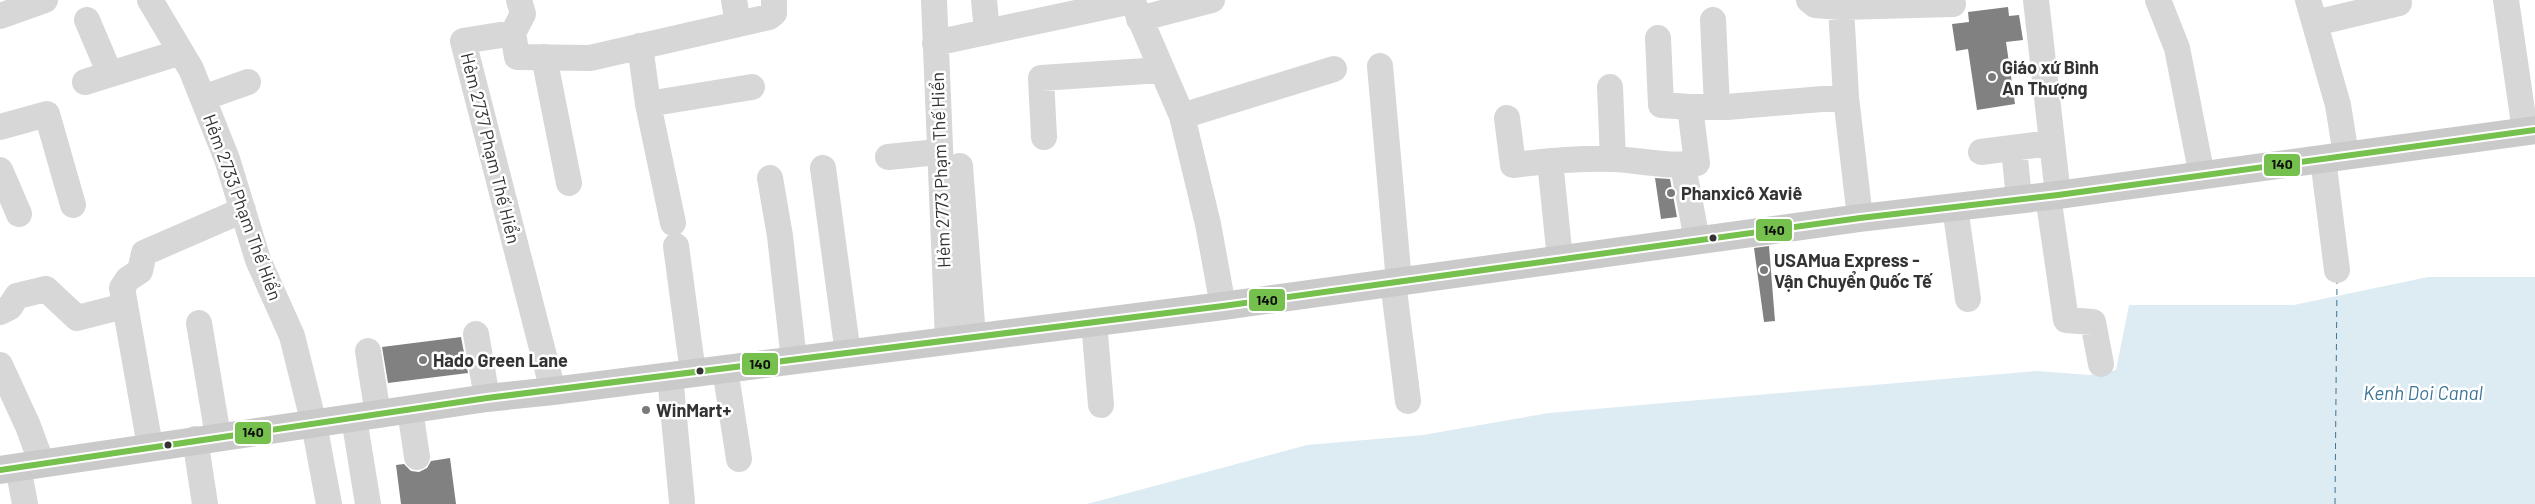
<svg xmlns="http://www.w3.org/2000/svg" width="2535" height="504" font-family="Barlow,sans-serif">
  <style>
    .water { fill: #ddebf3 }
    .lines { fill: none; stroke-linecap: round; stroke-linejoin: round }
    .ferry { stroke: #3f7597; stroke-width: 1; stroke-dasharray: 6 5; stroke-linecap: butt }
    .building { fill: #818181 }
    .minor { stroke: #d7d7d7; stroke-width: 26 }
    .major { stroke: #cacaca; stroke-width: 28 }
    .bus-1-casing { stroke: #fff; stroke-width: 10 }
    .bus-1 { stroke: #76c04d; stroke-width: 6 }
    .poi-dot { fill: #7a7a7a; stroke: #fff; stroke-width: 2 }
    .bus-dot { fill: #333; stroke: #fff; stroke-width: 2 }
    .labels { text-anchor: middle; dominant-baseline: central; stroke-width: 5; stroke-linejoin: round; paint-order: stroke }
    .poi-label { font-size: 18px; font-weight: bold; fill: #333; stroke: #fff; text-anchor: start }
    .street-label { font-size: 18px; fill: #333; stroke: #fff }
    .water-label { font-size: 19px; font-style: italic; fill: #3f7597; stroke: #fff }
    .line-badge { stroke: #fff; stroke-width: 2 }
    .pale-badge-label { font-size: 14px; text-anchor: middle; font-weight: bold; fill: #111 }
  </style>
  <rect width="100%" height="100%" fill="#fff"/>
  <path class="water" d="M2428,277H2535V504H1087L1307,445L1423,435L1549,413L2036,371L2090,375L2116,370L2129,305H2294Z"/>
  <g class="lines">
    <path class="ferry" d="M2335,504L2337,282"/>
  </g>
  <path class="building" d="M2008,7L2009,16L2019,15L2023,40L2006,42L2015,104L1977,110L1968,49L1956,51L1952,24L1969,22L1968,12Z
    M1655,178L1670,179L1677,217L1661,219Z
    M1769,246L1775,321L1764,322L1754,248Z
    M461,337L468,373L388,383L382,347Z
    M450,458L456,504H401L396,465L404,464L411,471L419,472L427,468L431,461Z"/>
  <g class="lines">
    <path class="minor" d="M150,0L191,69L227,159L258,260L292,336L314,424L329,504
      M734,0L738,24
      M934,0L948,341
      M984,0L987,32
      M1132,0L1182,116L1208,224L1223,306
      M1809,0L1815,5L1841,7L1840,0
      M2036,0L2058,195
      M2158,0L2177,48L2202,176
      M2308,0L2338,105L2346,155
      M2506,0L2525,131
      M0,16L45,0
      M1139,19L1212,0
      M87,20L110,74
      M1713,20L1717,107
      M2315,23L2399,3
      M513,33L523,14L519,0
      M1658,38L1661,105L1690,107
      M935,43L1132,1
      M640,46L648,104L673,223
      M544,57L569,183
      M1380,66L1399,282
      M85,82L181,52
      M1610,87L1613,159
      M203,98L248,82
      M648,104L752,87
      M1182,116L1334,69
      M1507,118L1513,165C1546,161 1579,158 1613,159C1641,160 1669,168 1697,163L1690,107H1727L1846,97
      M0,127L47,114L73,205
      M1044,137L1041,78L1161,70
      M2014,148L2019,199
      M1981,152L2051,143
      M888,157L938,152
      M2323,159L2337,270
      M1550,161L1560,259
      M960,166L973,337
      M1683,166L1697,240
      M823,168L848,354
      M0,170L19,214
      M770,178L780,236L794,360
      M2048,196L2066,320L2093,322L2101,364
      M1955,207L1968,299
      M1860,218L1846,97L1841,7L1953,4
      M676,246L693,373
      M1393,282L1408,401
      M0,312L10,307L17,296L46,289L77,318L124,306
      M1094,322L1101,405
      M199,323L218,436
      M476,334L487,398
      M368,351L378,415
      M0,365L28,426L42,464
      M725,369L739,459
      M670,376L682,502
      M553,391L463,41L513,33L517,57L590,58L769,17L774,13V0
      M410,410L417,457
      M354,418L368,504
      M195,439L205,504
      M150,446L122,288L128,279L140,271L144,253L243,210
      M18,467L25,504"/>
    <path class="major" d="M0,470L487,398L553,391L1223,306L1860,218L2058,195L2535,130"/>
    <defs>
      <path id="bus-1" d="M0,470L487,398L1223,306L1860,218L2058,195L2535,130"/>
    </defs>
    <use href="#bus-1" class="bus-1-casing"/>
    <use href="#bus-1" class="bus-1"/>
  </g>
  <g class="poi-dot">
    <circle cx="1992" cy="77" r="5"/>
    <circle cx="1671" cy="193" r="5"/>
    <circle cx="1764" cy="270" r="5"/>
    <circle cx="423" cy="360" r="5"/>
    <circle cx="646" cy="410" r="5"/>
  </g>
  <g class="bus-dot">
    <circle cx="1713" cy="238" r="4.5"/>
    <circle cx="700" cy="371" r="4.5"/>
    <circle cx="168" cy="445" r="4.5"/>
  </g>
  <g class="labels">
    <g class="poi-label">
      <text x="2002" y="67">Giáo xứ Bình<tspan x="2002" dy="21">An Thượng</tspan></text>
      <text x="1681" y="193">Phanxicô Xaviê</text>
      <text x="1774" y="260">USAMua Express -<tspan x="1774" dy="21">Vận Chuyển Quốc Tế</tspan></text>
      <text x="433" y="360">Hado Green Lane</text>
      <text x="656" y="410">WinMart+</text>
    </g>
    <g class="street-label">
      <text transform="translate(491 148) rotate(76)">Hẻm 2737 Phạm Thế Hiển</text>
      <text transform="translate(940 170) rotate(-92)">Hẻm 2773 Phạm Thế Hiển</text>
      <text transform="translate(243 207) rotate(70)">Hẻm 2733 Phạm Thế Hiển</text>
    </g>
    <g class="water-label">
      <text x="2423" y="392">Kenh Doi Canal</text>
    </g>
  </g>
  <g class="line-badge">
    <rect x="2263" y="153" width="38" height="24" rx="5" fill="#76c04d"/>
    <rect x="1755" y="218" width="38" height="24" rx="5" fill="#76c04d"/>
    <rect x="1248" y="288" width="38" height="24" rx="5" fill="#76c04d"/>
    <rect x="741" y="352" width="38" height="24" rx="5" fill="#76c04d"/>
    <rect x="234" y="421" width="38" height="24" rx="5" fill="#76c04d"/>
  </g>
  <g class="pale-badge-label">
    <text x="2282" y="169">140</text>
    <text x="1774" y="235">140</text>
    <text x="1267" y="305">140</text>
    <text x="760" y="369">140</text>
    <text x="253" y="437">140</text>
  </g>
</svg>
